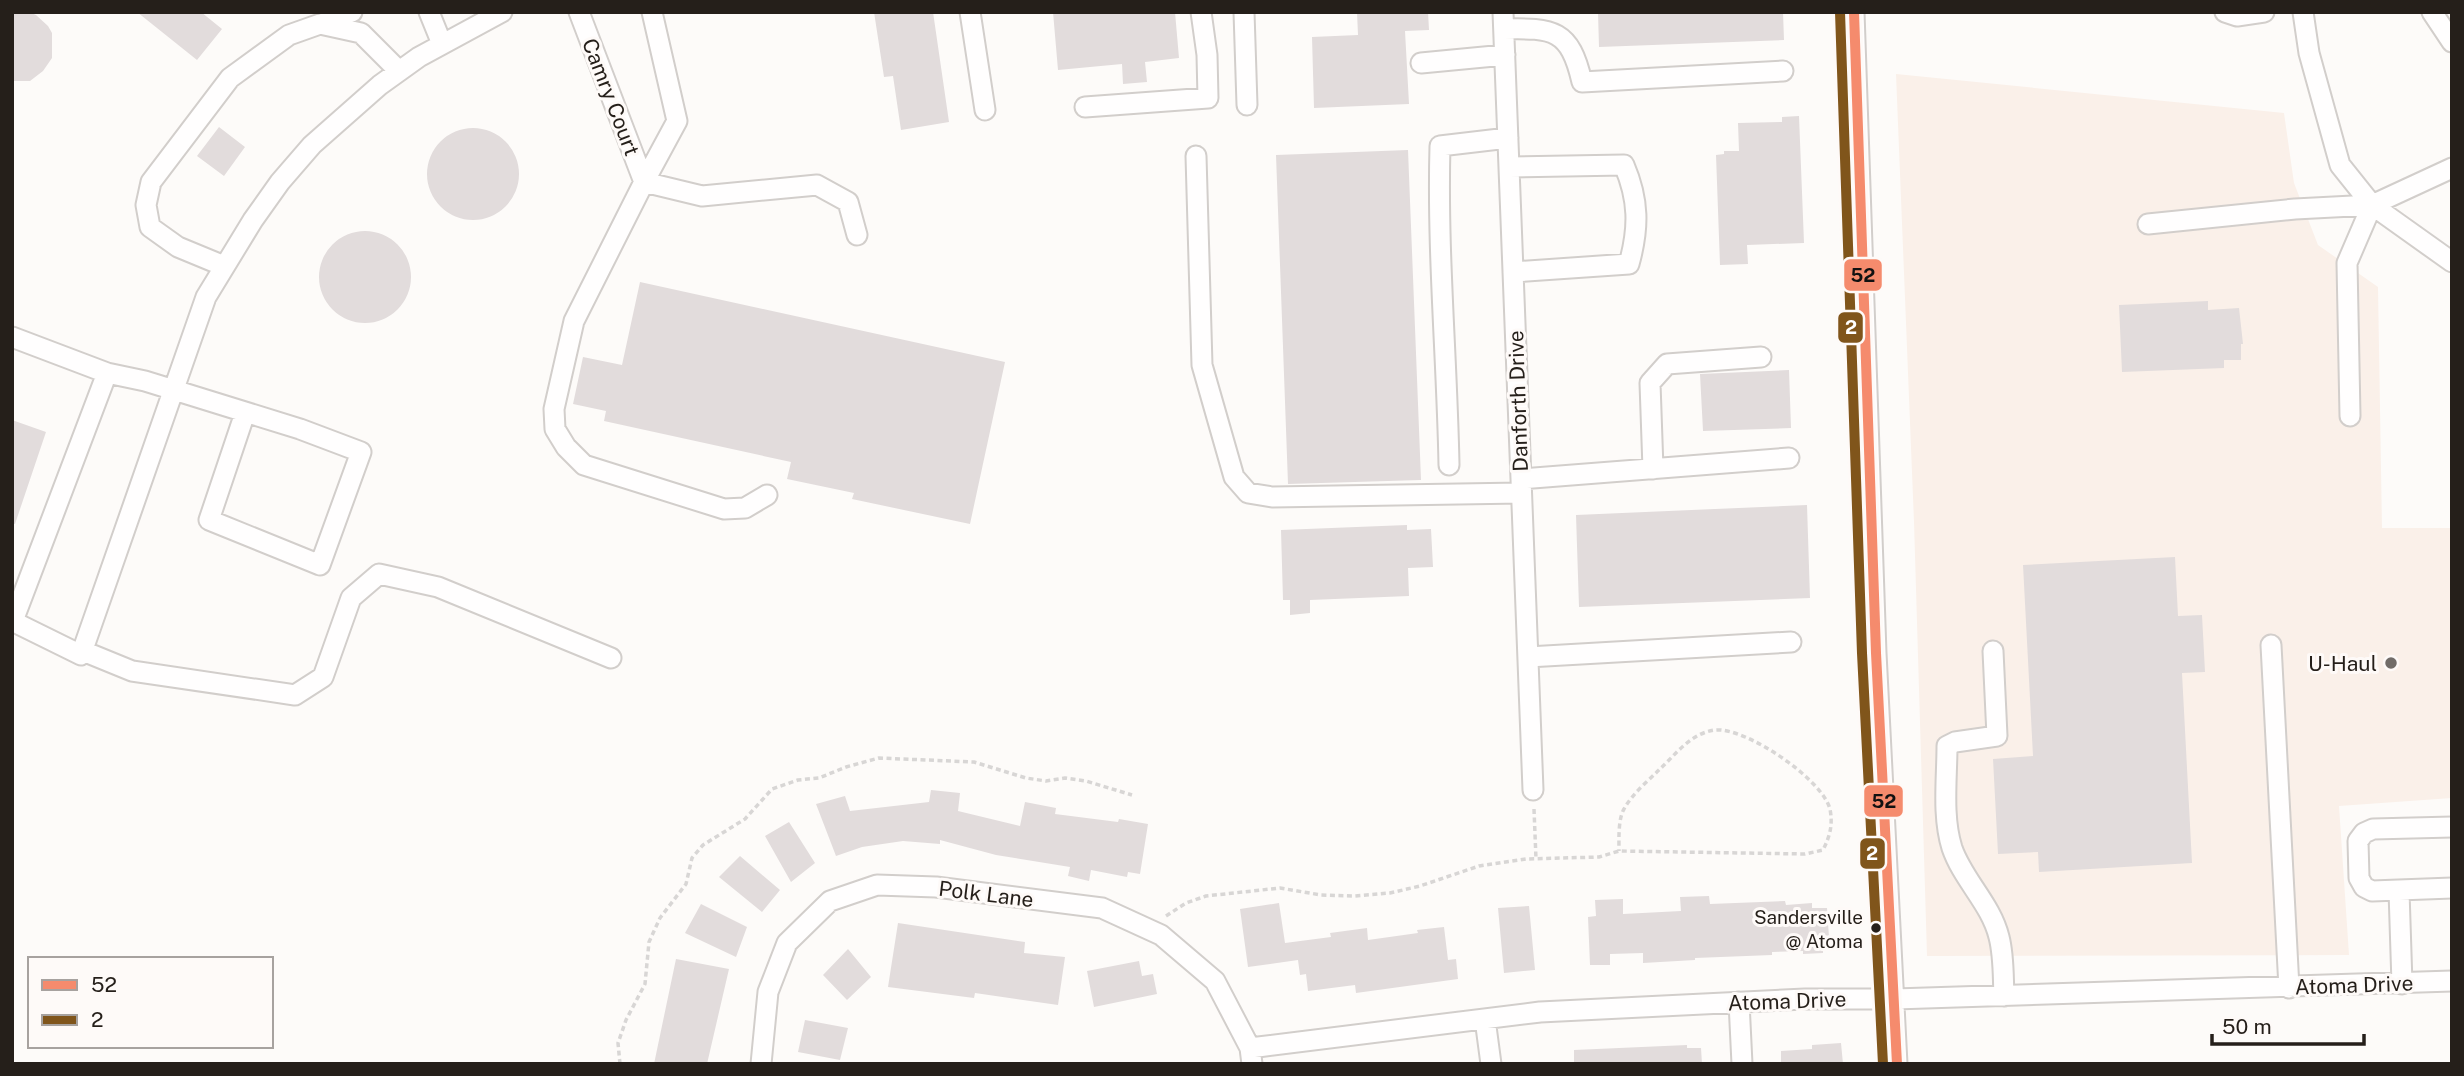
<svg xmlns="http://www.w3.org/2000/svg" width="2464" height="1076" font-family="'Public Sans',sans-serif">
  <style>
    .built { fill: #faf0e9 }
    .building { fill: #e2dcdc }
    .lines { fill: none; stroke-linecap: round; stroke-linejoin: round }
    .minor-casing { stroke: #d2cecb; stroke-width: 23 }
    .path { stroke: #d8d6d5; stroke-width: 3.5; stroke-dasharray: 5 3.5; stroke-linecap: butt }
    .minor { stroke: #fffefe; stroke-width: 19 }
    .bus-1-casing { stroke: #fefaf8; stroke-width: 16 }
    .bus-2-casing { stroke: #fefaf8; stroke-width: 16 }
    .bus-1 { stroke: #f58b6d; stroke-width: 10 }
    .bus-2 { stroke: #80551b; stroke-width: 10 }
    .poi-dot { fill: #716c68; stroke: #fefaf8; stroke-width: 2.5 }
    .bus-dot { fill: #251f1a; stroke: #fefaf8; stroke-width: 2.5 }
    .labels { text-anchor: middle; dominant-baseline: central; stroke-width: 6; stroke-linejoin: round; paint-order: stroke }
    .bus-label { font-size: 19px; fill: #251f1a; stroke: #fefaf8; text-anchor: end }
    .street-label { font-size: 21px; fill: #251f1a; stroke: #fefaf8 }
    .poi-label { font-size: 21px; fill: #251f1a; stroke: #fefaf8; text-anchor: end }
    .line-badge { stroke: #fefaf8; stroke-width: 2.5 }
    .badge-label { font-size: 19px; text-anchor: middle; font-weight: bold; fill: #fff }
    .pale-badge-label { font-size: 19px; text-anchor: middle; font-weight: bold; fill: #111 }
  </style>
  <rect width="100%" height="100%" fill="#fdfbf9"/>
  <path class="built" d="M1896,74L2284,113L2294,183L2318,245L2378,287L2382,528H2452V798L2339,806L2349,955L1927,956L1914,522Z"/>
  <path class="building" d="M12,12H29L36,15L48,26L52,33V58L43,71L30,81H12Z
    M137,12H201L222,29L197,60Z
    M874,12H933L949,122L901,130L893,76L884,77Z
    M1053,12H1175L1179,58L1145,62L1147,82L1123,84L1122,64L1058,70Z
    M1357,12H1428L1429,30L1405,31L1409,104L1314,108L1312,37L1358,35Z
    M1598,12H1783L1784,40L1599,47Z
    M1799,116L1804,243L1747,245L1748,264L1720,265L1716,155L1724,154V151H1739L1738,123L1782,122V117Z
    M219,127L245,147L224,176L197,156Z
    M427 174a46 46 0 1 1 92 0a46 46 0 1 1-92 0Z
    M1408,150L1421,480L1288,484L1276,155Z
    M319 277a46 46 0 1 1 92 0a46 46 0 1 1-92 0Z
    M640,282L1005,362L970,524L852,499L854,493L787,479L791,462L604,421L606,411L573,404L583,357L622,365Z
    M2208,301V310L2239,308L2243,344H2241V360H2224V368L2122,372L2119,305Z
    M1789,370L1791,428L1703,431L1700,374Z
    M12,420L46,432L15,524L12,523Z
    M1807,505L1810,598L1579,607L1576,515Z
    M1407,525V530L1431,529L1433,567L1408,568L1409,596L1310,600V613L1290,615V600H1283L1281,530Z
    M2175,557L2178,616L2202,615L2205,672L2182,673L2192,863L2039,872L2038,852L1998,854L1993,759L2033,756L2023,565Z
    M931,790L960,793L958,811L1020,826L1025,802L1056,808L1055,814L1118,822L1119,819L1148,824L1140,874L1128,872L1127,877L1091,870L1089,881L1068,876L1070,867L996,855L940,840V844L903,841L862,847L836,856L816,804L845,796L850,811L929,802Z
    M789,822L815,863L791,882L765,836Z
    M740,856L780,890L762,912L719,877Z
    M1709,896L1710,904L1785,901L1786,905L1812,903V908H1827L1829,937H1823V953L1803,954V951L1772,952V955L1695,958V960L1643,963V953L1610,954V965H1590L1588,917L1596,916L1595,900L1623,899V914L1681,911L1680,897Z
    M1279,903L1285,943L1331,937L1330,933L1367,928L1368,940L1418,933L1417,930L1444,927L1448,960L1456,959L1458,979L1356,993L1355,985L1308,991L1306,974L1300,975L1298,960L1248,967L1240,909Z
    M701,904L747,927L736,957L685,933Z
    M1529,906L1535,970L1504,973L1498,908Z
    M898,923L1025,942L1024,953L1065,957L1058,1005L975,993L974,998L888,987Z
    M848,949L871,977L847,1000L823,975Z
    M676,959L729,969L707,1064H654Z
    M1139,961L1142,976L1153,974L1157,994L1094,1007L1087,971Z
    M805,1020L848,1028L840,1060L798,1052Z
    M1841,1043L1843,1064H1781V1051L1812,1049V1045Z
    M1687,1045V1048H1701L1702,1064H1574V1050Z"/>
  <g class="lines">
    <defs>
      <path id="minor" d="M429,12L442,44
        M579,12L644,182
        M652,12L677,121L644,182L574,321L554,409L555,429L566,447L584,465L724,509L745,508L767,495
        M970,12L985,110
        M1244,12L1247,105
        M1503,12L1533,790
        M1854,12L1876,653L1897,1064
        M2225,12L2237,16L2264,12
        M2303,12L2309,53L2340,165L2372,205L2452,262
        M2432,12L2452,42
        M321,24L352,12
        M1504,29C1553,28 1570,29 1582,82L1783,71
        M1421,63L1505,55
        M1085,107L1208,98L1207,55L1201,12
        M1196,156L1202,365L1234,477L1248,493L1272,497L1521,493
        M1509,167L1624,165C1639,200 1639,228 1629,264L1513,272
        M644,182L702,196L817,185L848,202L857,235
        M2148,224L2295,209L2372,205L2452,168
        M224,266L178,247L150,227L146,205L151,182L230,78L289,35L320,24L361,33L399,71
        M12,337L107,373L145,381L300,429L361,452L320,565L209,520L245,413
        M2350,416L2347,263L2372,205
        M1449,465C1447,358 1437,252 1440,146L1508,138
        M1653,469L1650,383L1667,364L1761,357
        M1521,479L1789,458
        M12,621L81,655L206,297L253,220L280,182L312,145L380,85L419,57L502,12
        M13,621L107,373
        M2271,645L2289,988
        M83,651L132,671L295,695L323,677L351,598L379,574L438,587L611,658
        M1993,651L1997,736L1955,742L1947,746C1947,779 1942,816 1952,848C1963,880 1991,904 1999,937C2004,956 2003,977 2004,996
        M1528,657L1791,642
        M2452,827L2373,829L2364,833L2358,841L2359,878L2364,887L2372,891L2452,888
        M2399,891L2402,984
        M1739,1002L1742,1064
        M1485,1019L1491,1064
        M1250,1048L1540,1012L1805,999H1895L2452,981
        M761,1064L768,992L787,943L830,901L877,885L936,887L1102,908L1161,935L1215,981L1250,1048L1252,1064"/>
    </defs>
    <use href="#minor" class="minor-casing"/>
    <path class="path" d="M1534,809L1536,859
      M1166,916L1186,903L1206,896L1280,888L1321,895L1354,896L1390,893L1420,886L1479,866L1526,859L1599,857L1619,851L1805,854L1823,850C1830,836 1833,825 1830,809C1822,779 1746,727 1715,730C1691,733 1676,754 1660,769C1648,781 1632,794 1624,809C1618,819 1619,839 1619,851
      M620,1064L618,1043L626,1020L645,984L649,942L660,918L686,884L692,858L703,845L745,819L772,789L798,780L819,778L846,767L879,758L974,762L1026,778L1046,781L1065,778L1086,781L1132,795"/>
    <use href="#minor" class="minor"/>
    <defs>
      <path id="bus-1" d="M1854,12L1876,653L1897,1064"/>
      <path id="bus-2" d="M1840,12L1862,653L1883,1064"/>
    </defs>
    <use href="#bus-1" class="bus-1-casing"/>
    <use href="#bus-2" class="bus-2-casing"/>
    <use href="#bus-1" class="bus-1"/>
    <use href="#bus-2" class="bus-2"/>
  </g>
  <circle class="poi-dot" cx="2391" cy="663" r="7"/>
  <circle class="bus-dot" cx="1876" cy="928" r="6"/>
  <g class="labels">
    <g class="bus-label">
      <text x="1863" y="917">Sandersville<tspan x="1863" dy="24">@ Atoma</tspan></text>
    </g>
    <g class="street-label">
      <text transform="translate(611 97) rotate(69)">Camry Court</text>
      <text transform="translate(1518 401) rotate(-92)">Danforth Drive</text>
      <text transform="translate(986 894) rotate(7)">Polk Lane</text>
      <text transform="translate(2354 985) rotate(-2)">Atoma Drive</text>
      <text transform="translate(1787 1001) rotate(-2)">Atoma Drive</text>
    </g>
    <g class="poi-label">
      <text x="2377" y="663">U-Haul</text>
    </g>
  </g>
  <g class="line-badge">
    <rect x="1843" y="258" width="40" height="34" rx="7" fill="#f58b6d"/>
    <rect x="1837" y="311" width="27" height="33" rx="7" fill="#80551b"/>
    <rect x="1863" y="784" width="41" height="34" rx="7" fill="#f58b6d"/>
    <rect x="1859" y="837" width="27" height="33" rx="7" fill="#80551b"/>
  </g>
  <g class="badge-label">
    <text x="1851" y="334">2</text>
    <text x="1872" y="860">2</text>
  </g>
  <g class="pale-badge-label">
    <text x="1863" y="282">52</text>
    <text x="1884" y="808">52</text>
  </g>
  <rect width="2464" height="1076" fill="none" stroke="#251f1a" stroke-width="28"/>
  <rect x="28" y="957" width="245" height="91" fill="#fefaf8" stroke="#a7a29f" stroke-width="2"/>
  <rect x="42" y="980" width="35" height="10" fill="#f58b6d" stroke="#a7a29f" stroke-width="2"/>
  <text x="91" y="992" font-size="21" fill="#251f1a">52</text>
  <rect x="42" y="1015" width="35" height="10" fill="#80551b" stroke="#a7a29f" stroke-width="2"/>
  <text x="91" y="1027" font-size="21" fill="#251f1a">2</text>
  <path d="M2212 1034v10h152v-10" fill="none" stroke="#251f1a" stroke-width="3.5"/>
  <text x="2222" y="1034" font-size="21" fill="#251f1a" stroke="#fefaf8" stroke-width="5" paint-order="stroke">50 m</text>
</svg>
